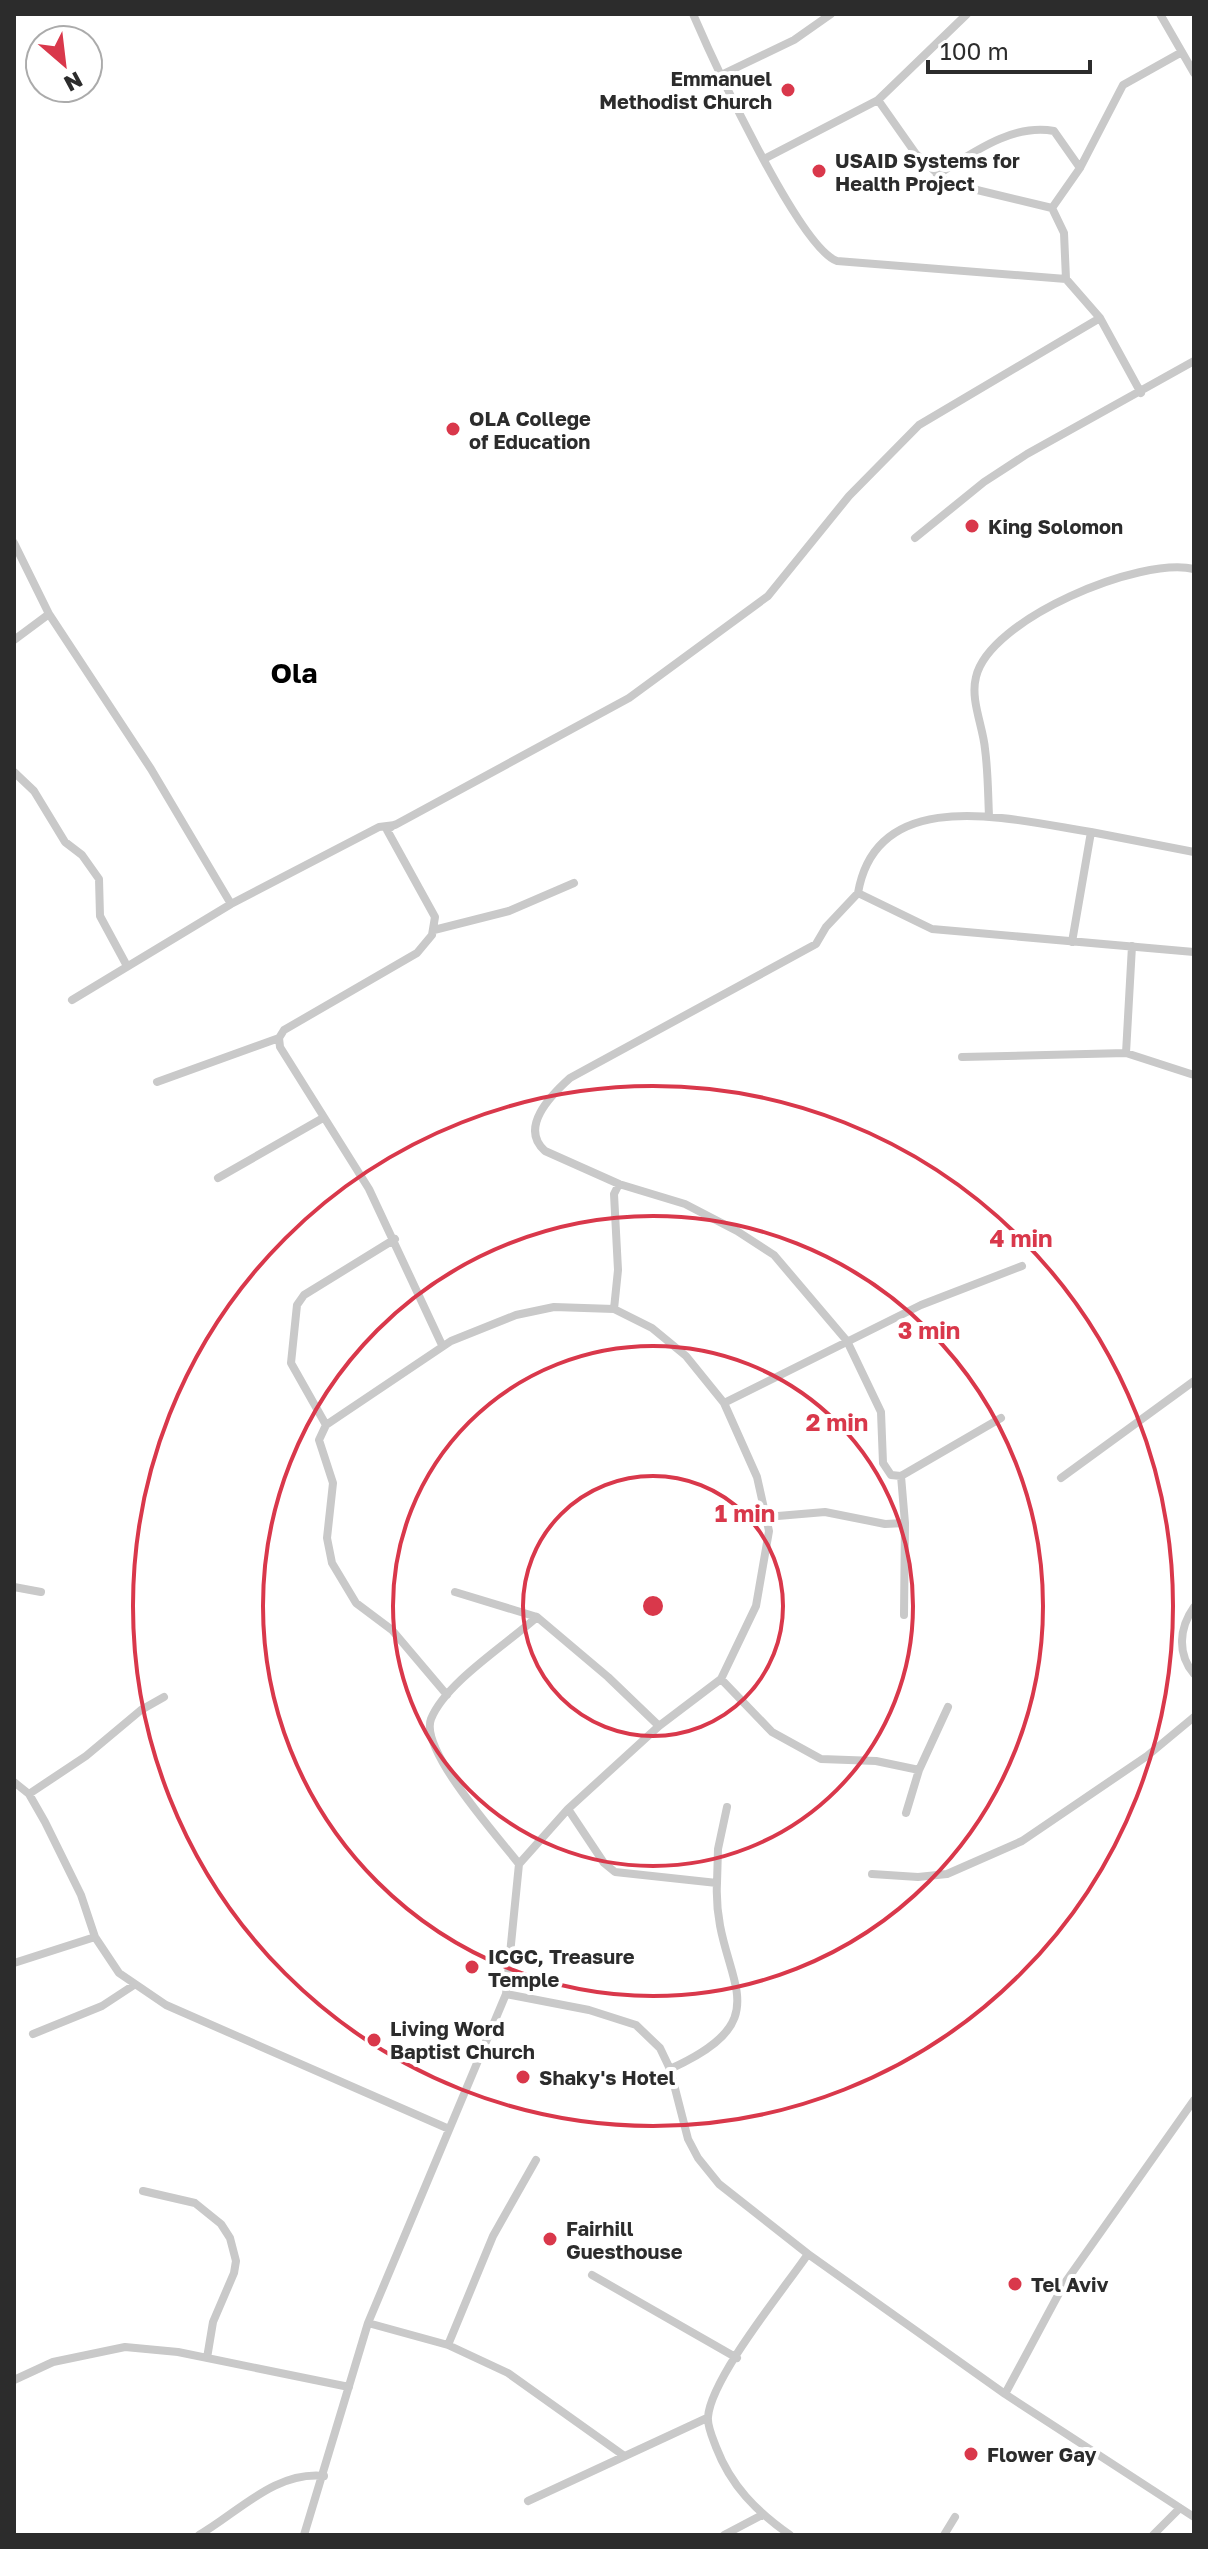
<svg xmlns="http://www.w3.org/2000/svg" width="1208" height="2549" font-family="'Golos Text',sans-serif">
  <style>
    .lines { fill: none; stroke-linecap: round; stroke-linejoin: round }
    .street { stroke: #c9c9c9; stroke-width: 8 }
    .ring { fill: none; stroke: #d9384b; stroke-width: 4 }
    .poi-dot { fill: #d9384b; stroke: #fff; stroke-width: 3 }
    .labels { text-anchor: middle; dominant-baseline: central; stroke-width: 8; stroke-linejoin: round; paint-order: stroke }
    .poi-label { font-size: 20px; font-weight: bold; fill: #2c2c2c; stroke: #fff; text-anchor: start }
    .district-label { font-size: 28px; font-weight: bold; fill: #000; stroke: #fff }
    .centre { fill: #d9384b; stroke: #fff; stroke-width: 4 }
    .ring-label { font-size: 24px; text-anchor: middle; font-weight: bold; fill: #d9384b; stroke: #fff; stroke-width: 8; stroke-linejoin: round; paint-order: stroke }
  </style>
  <rect width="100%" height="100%" fill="#fff"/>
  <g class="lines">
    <path class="street" d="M693,14C712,58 799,248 837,261L1066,279L1100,318L1141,393
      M1160,14L1194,73
      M721,75L794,40L831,14
      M878,100L916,154L948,183L1052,208L1064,233L1066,279
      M764,159L878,100L967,14
      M937,175C971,154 1012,123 1054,131L1080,168
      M1052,208L1080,168L1123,85L1182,52
      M915,538L984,482L1027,454L1194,361
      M14,543L49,614L151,769L231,904
      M14,640L49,614
      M14,772L34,791L65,842L82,855L99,879L100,916L127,966
      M989,816C988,794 988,771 985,749C983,726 970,700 976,677C989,619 1141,556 1194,569
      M394,825L387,830L435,917L432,935L417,953L284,1030L279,1038L280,1047L369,1189L442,1345
      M1091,832L1194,852
      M858,893C877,782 1014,820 1091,832L1072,942
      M434,930L509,911L574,883
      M72,1000L231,904L379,827L395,825L629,698L768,596L849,496L919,425L1100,318
      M1126,1053L1132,946
      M962,1057L1126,1053L1194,1075
      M157,1082L279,1038
      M218,1178L323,1118
      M619,1184L545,1151C519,1128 550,1096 570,1078L816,944L826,927L858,893L932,929L1194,952
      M614,1309L618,1270L614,1194L619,1184L685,1204L737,1231L774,1255L847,1341L881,1412L883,1463L891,1475L901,1476L1001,1418
      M724,1403L921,1305L1022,1266
      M326,1425L319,1440L333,1483L327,1538L332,1563L356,1603L392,1630L447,1695
      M901,1476L905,1523L904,1615
      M1061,1478L1194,1381
      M766,1517L825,1512L885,1524L905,1523
      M14,1587L41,1592
      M455,1592L537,1617L608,1677L659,1726
      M1194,1607C1179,1628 1177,1654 1194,1674
      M721,1679L772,1732L821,1759L876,1761L919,1770L906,1813
      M919,1770L948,1707
      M14,1782L29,1794L45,1822L81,1895L95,1937L119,1973L166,2005L449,2129
      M29,1794L86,1756L141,1710L164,1697
      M568,1809L604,1863L615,1872L717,1883L718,1849L727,1807
      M519,1864C500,1839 419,1750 431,1719C445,1683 507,1644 537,1617
      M872,1874L918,1877L947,1874L1022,1841L1147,1756L1194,1717
      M14,1963L95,1937
      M506,1994L589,2010L636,2025L660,2048L670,2069L688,2139L698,2158L719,2184L808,2254L1005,2394L1194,2517
      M33,2034L102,2006L134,1985
      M670,2069C790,2015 712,1978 717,1883
      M143,2191L195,2203L221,2224L230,2238L236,2261L234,2273L213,2322L207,2358
      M592,2275L737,2358
      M368,2323L448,2345L508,2373L623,2455
      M448,2345L493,2236L536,2160
      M14,2380L53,2362L125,2347L178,2352L349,2387
      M1005,2394L1064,2284L1194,2100
      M528,2501L707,2418
      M199,2535C239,2512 275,2471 324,2476
      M304,2535L368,2323L506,1994L519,1864L568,1809L659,1726L721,1679L756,1606L769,1531L757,1477L724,1403L686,1356L652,1328L614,1309L554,1307L516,1315L451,1341L326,1425L291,1363L297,1305L304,1295L395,1239
      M724,2535L762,2515
      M790,2535C756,2511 731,2486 716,2447C713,2439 707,2426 708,2417C711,2378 784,2289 808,2254
      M944,2535L955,2517
      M1153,2535L1180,2508"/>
  </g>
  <g class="ring">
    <circle cx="653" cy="1606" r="130"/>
    <circle cx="653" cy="1606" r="260"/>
    <circle cx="653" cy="1606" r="390"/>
    <circle cx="653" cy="1606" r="520"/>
  </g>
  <g class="poi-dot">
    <circle cx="788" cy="90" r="8"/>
    <circle cx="819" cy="171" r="8"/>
    <circle cx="453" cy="429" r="8"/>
    <circle cx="972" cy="526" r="8"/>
    <circle cx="472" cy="1967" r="8"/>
    <circle cx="374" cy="2040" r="8"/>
    <circle cx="523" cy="2077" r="8"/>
    <circle cx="550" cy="2239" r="8"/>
    <circle cx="1015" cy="2284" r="8"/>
    <circle cx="971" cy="2454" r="8"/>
  </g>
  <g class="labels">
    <g class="poi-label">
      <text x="772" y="78" text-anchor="end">Emmanuel<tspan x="772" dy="23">Methodist Church</tspan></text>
      <text x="835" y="160">USAID Systems for<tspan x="835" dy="23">Health Project</tspan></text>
      <text x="469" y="418">OLA College<tspan x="469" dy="23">of Education</tspan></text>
      <text x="988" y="526">King Solomon</text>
      <text x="488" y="1956">ICGC, Treasure<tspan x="488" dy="23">Temple</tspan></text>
      <text x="390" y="2028">Living Word<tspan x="390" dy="23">Baptist Church</tspan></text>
      <text x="539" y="2077">Shaky's Hotel</text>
      <text x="566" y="2228">Fairhill<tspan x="566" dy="23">Guesthouse</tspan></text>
      <text x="1031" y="2284">Tel Aviv</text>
      <text x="987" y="2454">Flower Gay</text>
    </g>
    <g class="district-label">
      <text x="294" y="672">Ola</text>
    </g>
  </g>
  <circle cx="653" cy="1606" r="12" class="centre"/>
  <g class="ring-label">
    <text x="1021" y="1247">4 min</text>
    <text x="929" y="1339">3 min</text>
    <text x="837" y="1431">2 min</text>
    <text x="745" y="1522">1 min</text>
  </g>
  <rect width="1208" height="2549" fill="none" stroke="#2c2c2c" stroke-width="32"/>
  <g transform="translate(64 64) rotate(152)"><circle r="38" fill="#ffffff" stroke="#ababab" stroke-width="2"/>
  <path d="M0-6L14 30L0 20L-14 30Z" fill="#d9384b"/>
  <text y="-12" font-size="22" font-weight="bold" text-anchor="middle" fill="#2c2c2c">N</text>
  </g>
  <path d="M928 60v12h162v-12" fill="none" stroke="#2c2c2c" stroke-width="4"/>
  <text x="940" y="60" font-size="24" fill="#2c2c2c" stroke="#ffffff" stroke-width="6" paint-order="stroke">100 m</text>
</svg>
